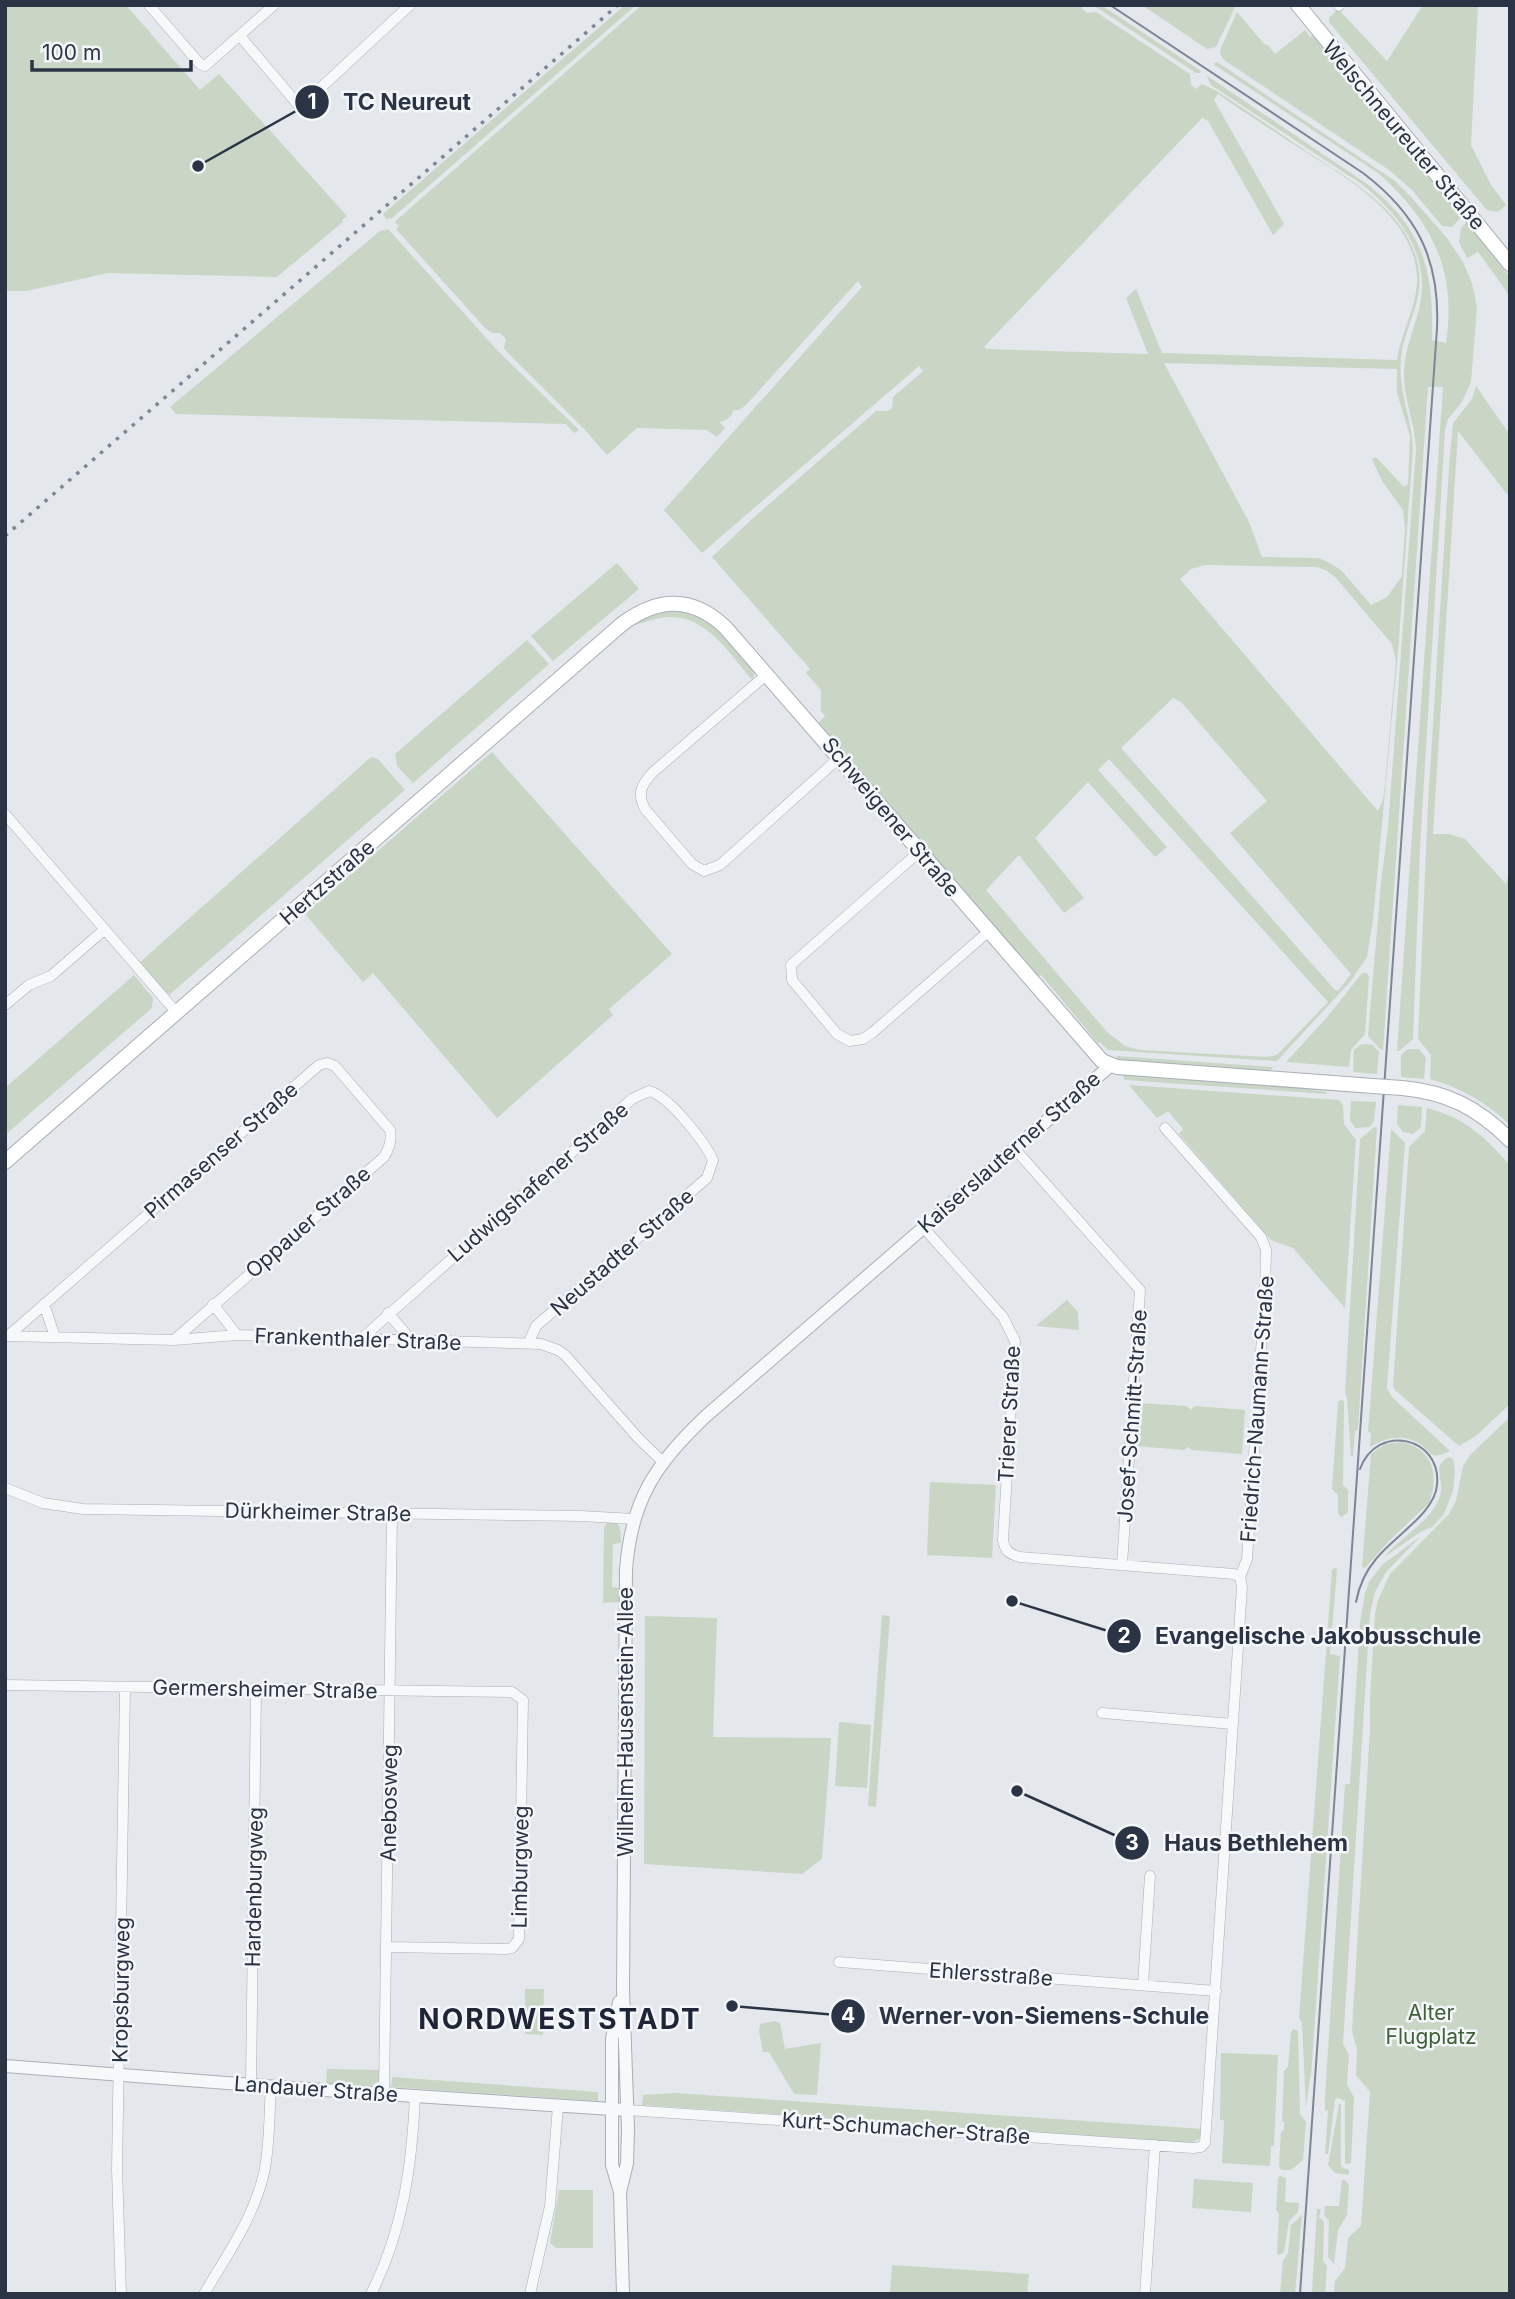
<svg xmlns="http://www.w3.org/2000/svg" width="1515" height="2299" font-family="Inter,sans-serif">
  <style>
    .green { fill: #c9d6c5; fill-rule: evenodd }
    .lines { fill: none; stroke-linecap: round; stroke-linejoin: round }
    .minor-casing { stroke: #a9aeb7; stroke-width: 11 }
    .tertiary-casing { stroke: #a9aeb7; stroke-width: 14 }
    .secondary-casing { stroke: #a9aeb7; stroke-width: 16 }
    .minor { stroke: #f7f8fa; stroke-width: 10 }
    .tertiary { stroke: #f7f8fa; stroke-width: 12 }
    .secondary { stroke: #fff; stroke-width: 14 }
    .tram { stroke: #7d8696; stroke-width: 2 }
    .rail { stroke: #7d8696; stroke-width: 3.5; stroke-dasharray: 3.5 7; stroke-linecap: butt }
    .secondary-bridge-casing { stroke: #a9aeb7; stroke-width: 16; stroke-linecap: butt }
    .secondary-bridge { stroke: #fff; stroke-width: 14 }
    .labels { text-anchor: middle; dominant-baseline: central; stroke-width: 5; stroke-linejoin: round; paint-order: stroke }
    .street-label { font-size: 21px; fill: #2b3445; stroke: #f4f6f9 }
    .park-label { font-size: 21px; fill: #3f6138; stroke: #f4f6f9 }
    .district-label { font-size: 28px; font-weight: bold; letter-spacing: 2px; fill: #1d2536; stroke: #f4f6f9 }
    .leader { fill: none; stroke: #2b3445; stroke-width: 2.5 }
    .callout-dot { fill: #2b3445; stroke: #f4f6f9; stroke-width: 2.5 }
    .mark-label { font-size: 21px; text-anchor: middle; font-weight: bold; fill: #fff }
    .callout-label { font-size: 23px; text-anchor: middle; font-weight: bold; fill: #2b3445; stroke: #f4f6f9; stroke-width: 5; stroke-linejoin: round; paint-order: stroke }
  </style>
  <rect width="100%" height="100%" fill="#e4e7ec"/>
  <path class="green" d="M5,5H126L200,90L219,74L347,216L342,220L343,222L277,277L108,273L27,291H5Z
    M625,5H636L392,218L386,219L383,214Z
    M642,5H1081L1082,9L1088,13L1096,12L1190,74L1191,85L1196,89L1202,84L1215,90C1244,109 1274,129 1303,149C1348,179 1412,212 1419,272C1423,304 1403,330 1401,360C1398,392 1412,418 1413,449L1398,652L1373,920L1367,957L1350,982L1277,1061L1108,1050L1100,1042L1098,1043L1041,975L1038,977L819,725V722L825,716L821,711V690L806,673L810,669L712,557L752,519L876,411H888L892,408L893,397L923,371L919,366L702,553L664,510L862,287L858,281L745,406L739,410H734C730,418 728,420 719,422L725,428L717,437L707,430L637,428L607,455L585,430L507,352L504,348L506,339L500,333H492L485,328L396,229L399,226L395,222L399,218ZM1218,94C1244,112 1271,130 1298,147C1344,177 1414,214 1417,277C1418,306 1401,331 1397,360L1162,353L1136,289L1126,298L1148,354L987,349L984,347L1202,118L1208,121L1273,235L1284,224L1214,100ZM1164,363L1397,369V393L1410,436L1408,484L1404,487L1376,457L1372,459L1382,481L1403,510L1405,528L1402,576L1387,597L1371,605L1341,570L1328,562L1318,558L1262,557L1249,522ZM1205,565L1316,567L1326,570L1336,578L1392,644L1396,661L1385,784L1383,800L1378,811L1180,579L1191,569ZM1173,698L1181,702L1267,801L1230,833L1351,974L1338,991L1335,990L1121,748ZM1109,759L1328,1002L1277,1055L1267,1057L1140,1050L1125,1046L1107,1032L986,890L1019,855L1064,913L1084,898L1035,838L1088,782L1155,857L1167,847L1098,770Z
    M1093,5H1101L1201,71L1200,73H1196Z
    M1142,5H1233L1235,7L1216,47L1207,49Z
    M1423,5H1478L1471,145L1491,185L1506,205L1498,212L1487,210L1329,22V18L1338,9L1387,61Z
    M1237,12L1265,45L1267,44L1275,54L1305,30L1310,37L1313,35L1426,168L1462,216L1452,227L1442,226L1412,190L1389,170L1224,60L1220,54L1221,48Z
    M1217,62L1395,181L1412,198L1447,238L1463,262L1472,283L1477,307L1471,382L1462,402L1448,419L1445,430L1420,848L1413,1039L1399,1051H1397L1443,387H1428L1383,1050L1380,1049L1368,1036L1381,883L1388,827L1416,450C1415,422 1403,398 1404,371C1405,348 1414,330 1419,309C1432,256 1401,217 1363,185L1211,85L1206,75L1367,184C1423,228 1434,270 1432,340L1446,343C1457,270 1432,221 1378,173L1213,64Z
    M1467,222L1510,277V296L1478,252L1467,258L1459,242L1461,228Z
    M388,229L498,351L579,430L574,433L566,424L176,414L170,407L380,231Z
    M1476,386L1510,435V498L1458,431L1433,834H1449L1465,839L1506,884L1510,870V1125C1486,1102 1461,1088 1430,1079L1431,1055L1418,1039L1428,804L1449,467L1453,423L1472,399Z
    M617,563L639,589L553,661L531,636Z
    M682,608L710,620L755,668L753,681C732,657 708,617 672,617C660,616 646,622 634,625L645,615Z
    M527,640L549,664L413,783L397,766L395,754Z
    M492,752L672,954L609,1009L613,1015L497,1118L373,973L363,982L305,914Z
    M371,757L378,759L405,790L169,995L139,963Z
    M1362,973H1367L1369,977L1365,1034L1351,1050L1349,1067L1286,1062L1328,1016Z
    M134,975L153,998L152,1008L5,1135V1088Z
    M1366,1044L1373,1045L1379,1052L1377,1074L1353,1072L1354,1050L1360,1045Z
    M1408,1049H1419L1426,1058L1424,1079L1401,1077V1055Z
    M1117,1056L1273,1067L1269,1072L1117,1062Z
    M1121,1074L1296,1087L1326,1092L1327,1094L1125,1080Z
    M1129,1085L1339,1100L1343,1105L1344,1124L1356,1140L1345,1308L1293,1248L1271,1240L1179,1134L1183,1129L1168,1111L1157,1118Z
    M1351,1101L1376,1102L1374,1121L1370,1127L1355,1128L1350,1120Z
    M1398,1105L1422,1107L1421,1127L1413,1134L1403,1132L1397,1124Z
    M1427,1108C1466,1118 1483,1136 1510,1165V1404L1477,1435L1459,1446L1395,1390L1393,1386L1409,1147L1425,1131Z
    M1374,1127H1377L1358,1430L1355,1431L1353,1457L1351,1456L1347,1398L1345,1392L1360,1139Z
    M1391,1129L1405,1143L1387,1388L1392,1397L1450,1451C1445,1453 1439,1457 1433,1455C1429,1454 1425,1447 1420,1444C1404,1434 1386,1437 1370,1447L1371,1433L1368,1432Z
    M1067,1300L1078,1312L1079,1330L1036,1326Z
    M1341,1400L1344,1401L1343,1485L1348,1490V1513L1341,1517L1338,1513V1495L1332,1489L1338,1402Z
    M1138,1403L1187,1406L1191,1410L1195,1406L1245,1410L1242,1454L1192,1450L1188,1447L1184,1450L1135,1446Z
    M1510,1417V2294H1334L1335,2281L1345,2268L1348,2238L1361,2226L1370,2092L1356,2075L1357,2049L1352,2031L1370,1728V1698L1375,1613L1378,1600L1390,1574L1449,1514L1456,1501L1463,1466L1470,1455Z
    M1403,1442C1434,1450 1439,1476 1429,1503L1388,1542L1365,1568L1362,1567L1371,1454L1385,1444Z
    M1449,1457L1453,1459L1455,1471L1453,1491L1444,1514L1432,1527L1422,1531L1384,1557C1399,1539 1429,1522 1438,1501C1448,1481 1429,1467 1449,1457Z
    M930,1482L996,1485L992,1558L927,1555Z
    M607,1522H615L620,1527L621,1543L613,1544L612,1587L620,1588L619,1602L603,1603L604,1528Z
    M1421,1536L1386,1572L1375,1592L1370,1614L1343,2044L1349,2055L1347,2084L1354,2098L1351,2163L1345,2164V2101L1338,2098L1335,2100L1328,2154H1325L1328,2111L1325,2110V2097L1345,1784H1350L1360,1623L1365,1593L1369,1582L1382,1565Z
    M1335,1568L1337,1569L1330,1654L1340,1656L1311,2077L1310,2078L1306,2107L1302,2023L1299,2018L1332,1570Z
    M882,1615L890,1616L876,1807L868,1806Z
    M645,1616L717,1618L713,1737L831,1738L822,1859L802,1874L644,1864Z
    M839,1722L871,1725L867,1788L835,1786Z
    M525,1989H544L543,2035L525,2034Z
    M775,2021L780,2023L785,2049L821,2043L817,2095L794,2094L769,2052H763L759,2031L760,2024Z
    M1294,2029L1298,2031L1300,2114L1306,2122L1303,2160L1291,2170H1281L1279,2166L1281,2132L1284,2130V2122L1282,2121L1284,2071L1288,2067L1291,2032Z
    M1221,2053L1278,2055L1274,2146H1271L1270,2166L1222,2163L1224,2120H1220Z
    M327,2069L379,2070V2081L371,2086L326,2084Z
    M392,2077L598,2092V2101L391,2087Z
    M675,2093L1203,2129L1200,2138L1191,2143L642,2105L643,2095Z
    M1339,2104H1341V2167L1349,2170V2175L1335,2173L1328,2165Z
    M1280,2176L1286,2178L1285,2202L1299,2203L1298,2212L1289,2221L1284,2252L1279,2255L1277,2253L1279,2214L1276,2210L1278,2178Z
    M1194,2179L1253,2183L1251,2212L1192,2208Z
    M1342,2180H1345L1349,2185L1347,2215L1338,2230L1334,2264L1328,2257L1329,2221L1324,2215L1325,2206H1339Z
    M559,2190H593V2248H556L550,2243Z
    M1317,2209H1321L1319,2217L1324,2222L1323,2261L1327,2266L1325,2294H1312Z
    M1302,2215L1295,2294H1280L1283,2261L1288,2253L1291,2225Z
    M892,2265L1029,2274L1027,2294L890,2293Z"/>
  <g class="lines">
    <defs>
      <path id="minor" d="M149,5L200,64L205,66L274,5
        M1339,6V5
        M240,36L300,107L410,5
        M766,675L652,773C641,786 637,793 645,809L692,864L704,871L720,865L840,757
        M5,814L177,1013
        M920,851L791,965L792,980L837,1034L850,1041L863,1039L872,1033L989,931
        M5,1005L29,985L51,976L105,929
        M1014,1148L1140,1290L1122,1565
        M923,1227L1003,1317L1015,1341L1003,1540C1005,1551 1009,1554 1020,1557L1234,1574L1240,1577
        M44,1304L55,1337
        M213,1304L237,1335
        M388,1313L412,1341
        M6,1336L174,1340L237,1335L541,1344L558,1350L565,1355L639,1439L662,1461
        M8,1336L319,1065L327,1063L335,1066L390,1130C392,1141 389,1148 384,1157L174,1340
        M360,1340L632,1099L649,1091C669,1096 704,1141 713,1160L707,1178L536,1326L529,1342
        M5,1488L43,1503L83,1509L581,1516L634,1519
        M5,1685L512,1692L523,1700L519,1939L512,1948L506,1949L386,1947
        M1102,1713L1233,1724
        M839,1962L1216,1991
        M1143,1985L1150,1876
        M251,2085L256,1689
        M384,2094L392,1513
        M627,2110L1193,2148L1201,2147L1205,2143L1242,1587L1240,1577L1247,1559L1265,1292L1266,1250L1261,1237L1165,1128
        M121,2294L117,2169L125,1687
        M204,2294C227,2255 254,2217 264,2173C270,2145 269,2115 271,2087
        M371,2294C403,2231 412,2165 415,2096
        M530,2294L550,2206L558,2106
        M1145,2294L1155,2145"/>
      <path id="tertiary" d="M619,2002L612,2039V2165L620,2192L623,2294
        M5,2066L278,2087L627,2110
        M620,2192L627,2163L628,2129L623,1991L626,1570C631,1500 656,1463 706,1416L1110,1066"/>
      <path id="secondary" d="M1298,5L1510,264
        M1402,1088C1447,1092 1478,1108 1510,1140
        M5,1162L622,624C658,597 692,596 725,627L1102,1061L1117,1067L1373,1086"/>
    </defs>
    <use href="#minor" class="minor-casing"/>
    <use href="#tertiary" class="tertiary-casing"/>
    <use href="#secondary" class="secondary-casing"/>
    <use href="#minor" class="minor"/>
    <use href="#tertiary" class="tertiary"/>
    <use href="#secondary" class="secondary"/>
    <path class="tram" d="M1110,5L1363,173C1417,214 1440,259 1437,328L1300,2294
      M1356,1602C1359,1586 1365,1572 1376,1559C1393,1537 1435,1513 1437,1485C1442,1437 1377,1422 1360,1469"/>
    <path class="rail" d="M5,536L618,5"/>
    <defs>
      <path id="secondary-bridge" d="M1373,1086L1402,1088"/>
    </defs>
    <use href="#secondary-bridge" class="secondary-bridge-casing"/>
    <use href="#secondary-bridge" class="secondary-bridge"/>
  </g>
  <g class="labels">
    <g class="street-label">
      <text transform="translate(1404 135) rotate(50)">Welschneureuter Straße</text>
      <text transform="translate(891 817) rotate(50)">Schweigener Straße</text>
      <text transform="translate(327 882) rotate(-41)">Hertzstraße</text>
      <text transform="translate(221 1150) rotate(-41)">Pirmasenser Straße</text>
      <text transform="translate(1009 1152) rotate(-41)">Kaiserslauterner Straße</text>
      <text transform="translate(538 1182) rotate(-41)">Ludwigshafener Straße</text>
      <text transform="translate(308 1222) rotate(-41)">Oppauer Straße</text>
      <text transform="translate(622 1252) rotate(-41)">Neustadter Straße</text>
      <text transform="translate(358 1339) rotate(2)">Frankenthaler Straße</text>
      <text transform="translate(1257 1409) rotate(-86)">Friedrich-Naumann-Straße</text>
      <text transform="translate(1009 1414) rotate(-87)">Trierer Straße</text>
      <text transform="translate(1132 1416) rotate(-86)">Josef-Schmitt-Straße</text>
      <text transform="translate(318 1512) rotate(1)">Dürkheimer Straße</text>
      <text transform="translate(265 1689) rotate(1)">Germersheimer Straße</text>
      <text transform="translate(625 1722) rotate(-90)">Wilhelm-Hausenstein-Allee</text>
      <text transform="translate(389 1803) rotate(-89)">Anebosweg</text>
      <text transform="translate(520 1867) rotate(-89)">Limburgweg</text>
      <text transform="translate(254 1887) rotate(-89)">Hardenburgweg</text>
      <text transform="translate(991 1974) rotate(4)">Ehlersstraße</text>
      <text transform="translate(121 1990) rotate(-89)">Kropsburgweg</text>
      <text transform="translate(316 2089) rotate(4)">Landauer Straße</text>
      <text transform="translate(906 2128) rotate(4)">Kurt-Schumacher-Straße</text>
    </g>
    <g class="park-label">
      <text x="1431" y="2012">Alter<tspan x="1431" dy="24">Flugplatz</tspan></text>
    </g>
    <g class="district-label">
      <text x="560" y="2019">NORDWESTSTADT</text>
    </g>
  </g>
  <path class="leader" d="M198 166L312 102M1012 1601L1124 1636M1017 1791L1132 1843M732 2006L848 2016"/>
  <g class="callout-dot">
    <circle cx="198" cy="166" r="7"/>
    <circle cx="1012" cy="1601" r="7"/>
    <circle cx="1017" cy="1791" r="7"/>
    <circle cx="732" cy="2006" r="7"/>
    <circle cx="312" cy="102" r="18"/>
    <circle cx="1124" cy="1636" r="18"/>
    <circle cx="1132" cy="1843" r="18"/>
    <circle cx="848" cy="2016" r="18"/>
  </g>
  <g class="mark-label">
    <text x="312" y="109">1</text>
    <text x="1124" y="1643">2</text>
    <text x="1132" y="1850">3</text>
    <text x="848" y="2023">4</text>
  </g>
  <g class="callout-label">
    <text x="407" y="110">TC Neureut</text>
    <text x="1318" y="1644">Evangelische Jakobusschule</text>
    <text x="1256" y="1851">Haus Bethlehem</text>
    <text x="1044" y="2024">Werner-von-Siemens-Schule</text>
  </g>
  <rect width="1515" height="2299" fill="none" stroke="#2b3445" stroke-width="14"/>
  <path d="M32 60v10h159v-10" fill="none" stroke="#2b3445" stroke-width="3.5"/>
  <text x="42" y="60" font-size="21" fill="#2b3445" stroke="#f4f6f9" stroke-width="5" paint-order="stroke">100 m</text>
</svg>
